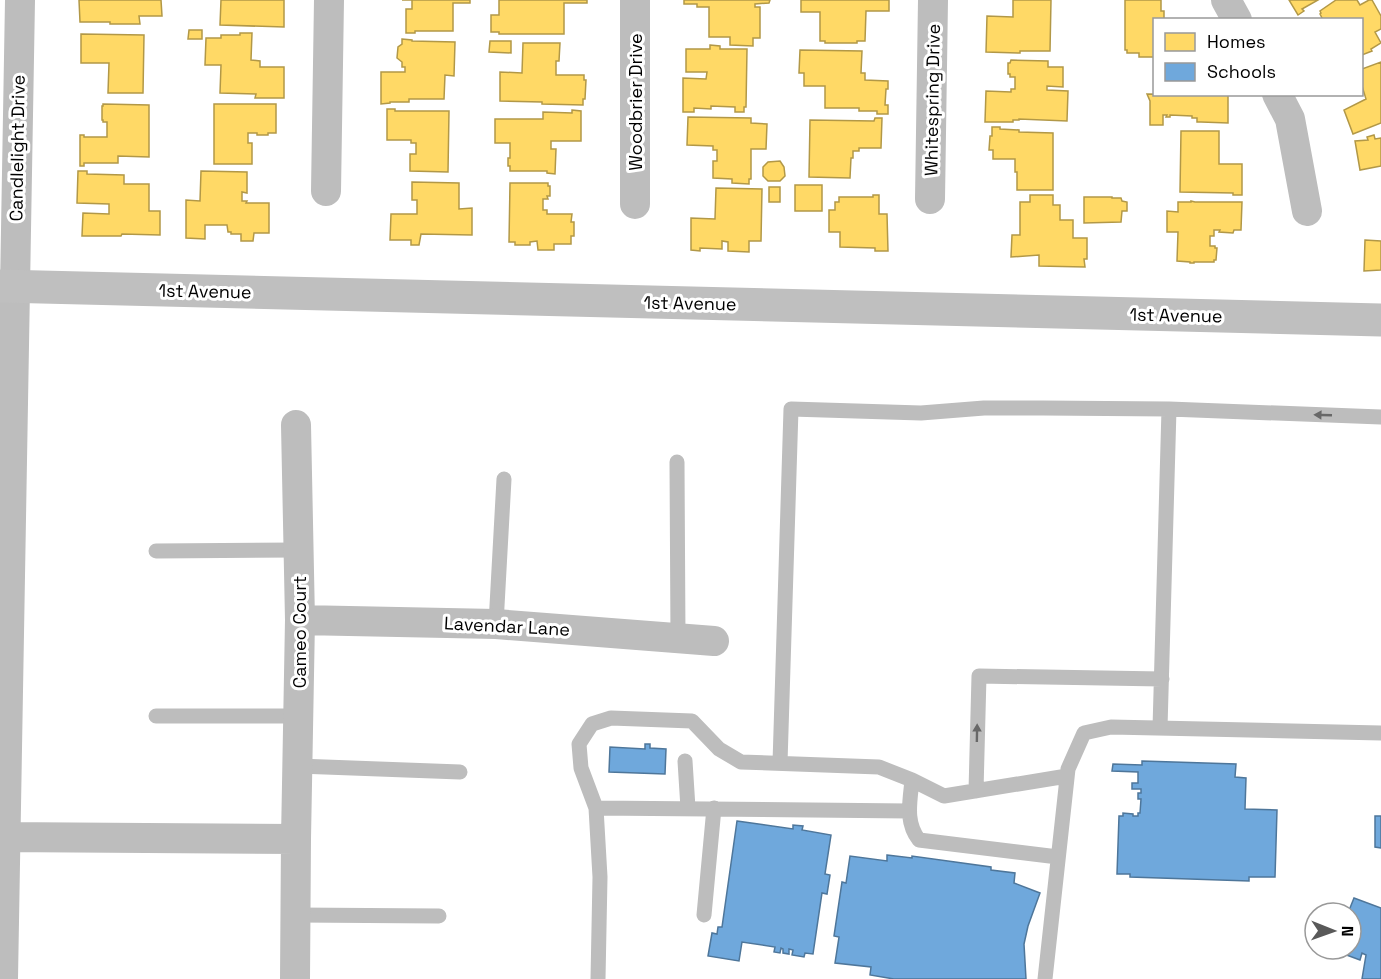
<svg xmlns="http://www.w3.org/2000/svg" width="1381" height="979" font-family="'Space Grotesk',sans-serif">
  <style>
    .homes { fill: #ffd966; stroke: #b29847; stroke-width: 1.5 }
    .schools { fill: #6fa8dc; stroke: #4e769a; stroke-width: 1.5 }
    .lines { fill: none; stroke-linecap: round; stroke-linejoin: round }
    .service { stroke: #bdbdbd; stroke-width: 15 }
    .minor { stroke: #bdbdbd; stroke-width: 30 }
    .secondary { stroke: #bfbfbf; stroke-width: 33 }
    .oneway { fill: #686868 }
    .labels { text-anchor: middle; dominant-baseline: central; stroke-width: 6; stroke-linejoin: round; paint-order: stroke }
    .street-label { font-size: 18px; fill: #000; stroke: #fff }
  </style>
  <rect width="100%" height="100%" fill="#fff"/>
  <path class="homes" d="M79,0H161L162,16H139L140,24H110V22H80Z
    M221,0H284V27L220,25Z
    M402,0H470V3H453V31H415V33H406V9H412V0Z
    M499,0H587V3H564V34H499V32H491V15H499Z
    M684,0H770L769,3L755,4V7H760V38H753V46L730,45V37H709V7H697V4H684Z
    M801,0H889V11H866L865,41H857V43H825V41H820V12H801Z
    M1013,0H1051L1050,51H1020V53L986,52L987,16L1013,17Z
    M1125,0H1161V11H1164V20H1154V57H1139V53H1127V50H1125Z
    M1289,0H1318L1302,9L1304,11L1298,15Z
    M1336,0H1357L1360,5L1369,0H1372L1381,16V29L1375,32L1381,43L1371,49L1372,51L1362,55V20H1323L1320,14L1321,13L1320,11Z
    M189,30H202V39H188Z
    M240,33H252L251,60L260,61V67H284V98H255L256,94L220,93L221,65H205L206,38H221V35H240Z
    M81,34L144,35L143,93H108L109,63H81Z
    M402,39L412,40V41L455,42L454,76L445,75L444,99H409V102H390V103L381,104V72H405V67H402V62L397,58L398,47L402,44Z
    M490,41H511V53L489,52Z
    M523,43H560L559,61H556V75H584V80H586L585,99H583V105L542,104V102L500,101V72L522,73Z
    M710,45L720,46V49H747L746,107H744V112H735V107L711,106V109L694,108V112H683V78L706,79L707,72H686V49H710Z
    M800,50L862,51L861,73H865V80L888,81V89H886L885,105H888V114H877V111H859V108H825V86H804V73H799Z
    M1011,60L1048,61V67H1063V87L1047,86V90L1068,91L1067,121L1019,119V120H1013V122H985L986,91L1011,92V89H1015V77H1010V74H1008V63H1010Z
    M1381,62V123L1353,134L1344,110L1366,99L1362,86V69Z
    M1147,94L1228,95V123L1201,122H1197V118H1192V116L1170,115V117H1166L1167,115H1163V125H1150V101Z
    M103,104L149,105V157L118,156V163H84V166H80V135H84V137H107V122H103V120H102V106H103Z
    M214,104H276V133H268V135H257V133H248V143H252V164H214Z
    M387,109H395V111H449L448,172L410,171V154H416V143H411V140H387Z
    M572,110L581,111V141H551V149H556L555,174L547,173V171H510V166H508V158H510V143H495V119H543V112L572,113Z
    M688,117L751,118V123L767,124L766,149H751V179H749V184L732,183V179L713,178V161H717V150H713V146L687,145Z
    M875,118H882L881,148H859V151H853V158H851L850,178L809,177L810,120L874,121Z
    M992,127H1000V129L1019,130V132L1053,133V190H1017V172H1015V159H993V150H989L990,136H992Z
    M1181,131H1219V164H1242V195H1233V193L1180,192Z
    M1374,135L1375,139L1381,138V166L1360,170L1355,141L1368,140L1367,137Z
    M780,161L784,167L785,176L780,181H768L763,176V167L768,162Z
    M78,171H87V174L124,175V184H149V211H160V235L122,234L121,236H82L83,213L109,214V204L77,203Z
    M201,171L247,172V193L242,192V201H247L246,203H269V233H254L253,241H241V234H231V232H228L227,225H205V239L186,238V200L200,201Z
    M412,182L459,183V209L472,208V235L421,234L419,245H411V240H390L391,214H417V200H412Z
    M510,183H548V186H550V196H547L548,199H543V210H547V214H572L571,222H574V236H571V244H554V250H538L537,241L530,242V245H515V242H509Z
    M795,185H822V211H795Z
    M769,187H780V202H769Z
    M716,188L762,189L761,241H749V252L728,251V242L722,241V249L700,248V251L691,250V218L715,219Z
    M873,195H879V214H887L888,251H875V248L840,247V232H829V210H835V202H839V197H873Z
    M1030,195H1053V205H1060V220H1073V238H1087V259H1084L1085,267L1039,266V255L1011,257L1012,235H1020V202H1030Z
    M1084,197H1112V198H1121L1122,201L1127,202V211H1122L1121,222L1084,223Z
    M1191,201L1195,202H1242L1241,230H1234L1233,233L1219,232L1220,230H1214V236H1210V246H1215V248H1217L1216,260H1214V262H1194V263H1190V262L1177,261L1178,232H1167V211L1178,212V202H1191Z
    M1365,240L1381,241V270L1364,271Z"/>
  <path class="schools" d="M645,744H650V748L666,749L665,774L609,772L610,747L645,749Z
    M1142,761L1236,764L1235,777L1246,778L1245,809L1277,810L1275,877H1249V881L1130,877V874H1117L1119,816H1123V813L1133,814V816H1138V813H1140L1141,799H1138V793H1141V789H1132V783H1138V772L1112,771L1113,764L1142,765Z
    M1375,816H1381V848L1375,847Z
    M737,821L793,829V825L803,826L802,830L831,835L825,874L830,875L827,894L822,893L813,954L805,953L804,957L792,955L793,950L789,949V954L783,953V949L781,948L780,953L774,952L775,947L742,942L739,961L708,956L712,933L717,934L718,927H722Z
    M887,855L912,858V856L991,867V870L1015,873L1014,883L1040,893L1028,926L1024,944L1026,979H894L870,975L871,967L835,963L839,937L834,936L842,882L846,883L850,856L887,861Z
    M1354,898L1381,908V979H1362L1366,955L1362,953L1360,960L1333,950L1351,949V913H1348Z"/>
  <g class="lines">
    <path class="service" d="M677,462L678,638
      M156,551L298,550
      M496,624L504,479
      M156,716H298
      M1160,728L1169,409
      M685,761L688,808
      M780,763L791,409L921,413L984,408H1043L1169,409L1381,417
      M298,766L460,772
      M912,780C910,802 905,822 919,840L1058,857
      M976,791L979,676L1162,679
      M596,808L909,811
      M296,915L439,916
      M704,915L714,808
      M598,979L600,877L596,808L581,768L579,744L592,724L611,718L692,721L719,749L741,762L879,767L912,780L944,796L1067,776
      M1045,979L1068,769L1084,733L1111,727L1381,733"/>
    <path class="minor" d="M635,0V204
      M1226,0L1237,20
      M1277,94L1290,119L1307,211
      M326,191L329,0
      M930,199L933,0
      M300,620L496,624L714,641
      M0,837L296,839L300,620L296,425
      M3,979L20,0
      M295,979L296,839"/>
    <path class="secondary" d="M0,286L1381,320"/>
  </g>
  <defs><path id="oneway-solid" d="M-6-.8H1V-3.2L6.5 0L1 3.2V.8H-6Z" transform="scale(1.5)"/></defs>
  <g class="oneway">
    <use href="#oneway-solid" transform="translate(1323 415) rotate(-178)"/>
    <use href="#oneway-solid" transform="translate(977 733) rotate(-89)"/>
  </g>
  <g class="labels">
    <g class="street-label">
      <text transform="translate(932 100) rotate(-89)">Whitespring Drive</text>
      <text transform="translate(635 102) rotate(-90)">Woodbrier Drive</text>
      <text transform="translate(17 148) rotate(-89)">Candlelight Drive</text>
      <text transform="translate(205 291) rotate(1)">1st Avenue</text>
      <text transform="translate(690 303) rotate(1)">1st Avenue</text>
      <text transform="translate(1176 315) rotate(1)">1st Avenue</text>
      <text transform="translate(507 626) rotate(3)">Lavendar Lane</text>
      <text transform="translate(299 632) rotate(-90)">Cameo Court</text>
    </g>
  </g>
  <rect x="1153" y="18" width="210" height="78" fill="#ffffff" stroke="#999999" stroke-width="1.5"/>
  <rect x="1165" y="33" width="30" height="18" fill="#ffd966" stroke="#999999" stroke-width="1.5"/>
  <text x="1207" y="48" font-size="18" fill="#000000">Homes</text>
  <rect x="1165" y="63" width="30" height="18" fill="#6fa8dc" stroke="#999999" stroke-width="1.5"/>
  <text x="1207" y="78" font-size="18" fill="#000000">Schools</text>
  <g transform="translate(1333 931) rotate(91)"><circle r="28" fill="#ffffff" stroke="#999999" stroke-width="1.5"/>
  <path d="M0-4.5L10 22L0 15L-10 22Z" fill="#595959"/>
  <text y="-9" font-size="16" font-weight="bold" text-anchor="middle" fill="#000000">N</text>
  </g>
</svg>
